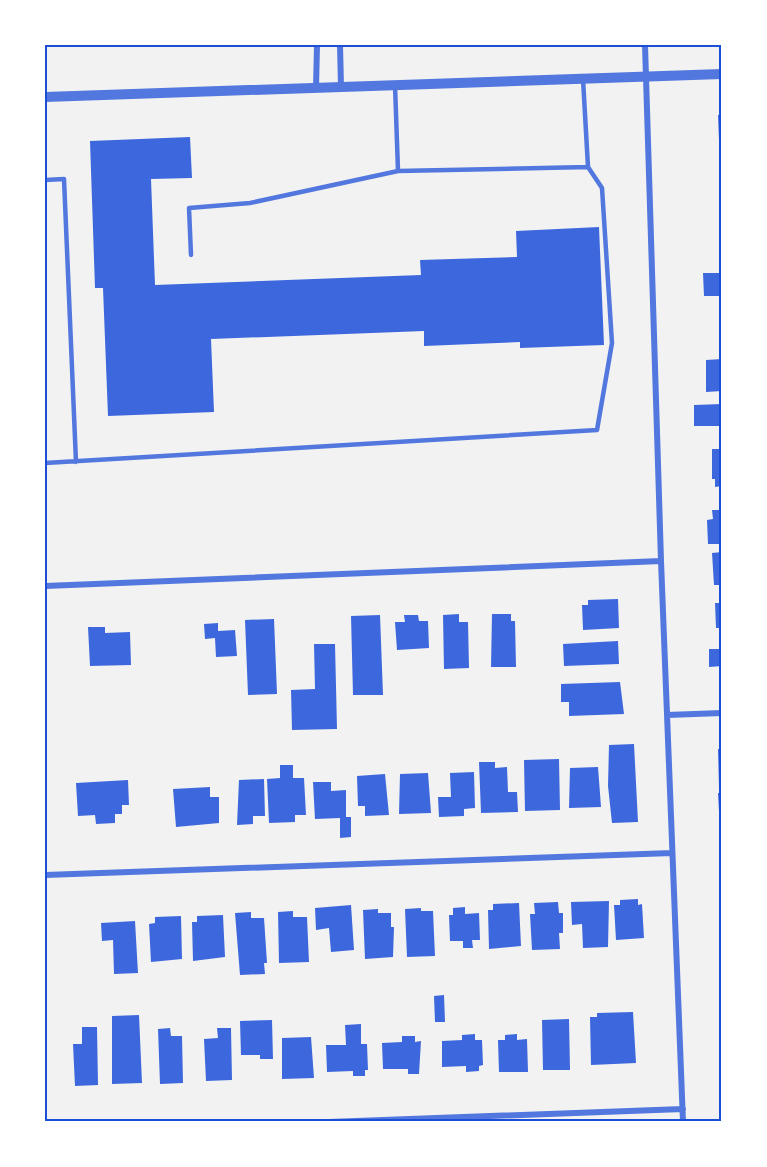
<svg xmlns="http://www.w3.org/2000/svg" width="767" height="1167" font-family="'Titillium Web',sans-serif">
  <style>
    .building { fill: #3d67dc }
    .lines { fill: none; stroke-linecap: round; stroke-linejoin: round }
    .service { stroke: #5277de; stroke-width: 4.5 }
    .minor { stroke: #5277de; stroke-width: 6 }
    .tertiary { stroke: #5277de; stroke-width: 10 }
    .neatline { fill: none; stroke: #1d4ed8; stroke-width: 2 }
  </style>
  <rect width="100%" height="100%" fill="#f2f2f2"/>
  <path class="building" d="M718,115H722V140H719Z
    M190,137L192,178L151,179L155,285L421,275L420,260L517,257L516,231L599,227L604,345L520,348V342L424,346V331L211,339L214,412L108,416L103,288H95L90,141Z
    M703,273H722V296H704Z
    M722,359V391L706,392V360Z
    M722,404V426H694V405Z
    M712,449H722V486L715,487V479H712Z
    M712,510H722V544H708L707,520L713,519Z
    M722,552V585H714L712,553Z
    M618,599L619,628L583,630L582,605H588V600Z
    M715,603H722V628H716Z
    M459,614V622H468L469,668L444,669L443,615Z
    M492,614H511V621H515L516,667H491Z
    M380,615L383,695H353L351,616Z
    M404,615H418L419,621H428L429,648L397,650L395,622H405Z
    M274,619L277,694L248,695L245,620Z
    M218,623V631L235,630L237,656L216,657L215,638L205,639L204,624Z
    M88,627H105V633L130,632L131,665L90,666Z
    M618,641L619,664L564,666L563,644Z
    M314,644H335L337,729L292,730L291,690L315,689Z
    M709,649H722V666L709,667Z
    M620,682L624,714L569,716V702H561V684Z
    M634,744L638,822L612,823L608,786L609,745Z
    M718,749H722V787H719Z
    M559,759L560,810L525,811L524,760Z
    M479,762H495V768L507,767L508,792H517L518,812L481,813Z
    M280,765H293V778H304L306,815H295V822L269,823L267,779L280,778Z
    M598,767L601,807L569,808L570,768Z
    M474,772L475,808L464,809V816L439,817L438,797H451L450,773Z
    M428,773L431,813L399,814L400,774Z
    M385,774L389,815L365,816V806H358L357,776Z
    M264,779L265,816H253V824L237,825L239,780Z
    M128,780L129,805H122V814H115V823L96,824L95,815L78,816L76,783Z
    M313,782H331V791L346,790V817H351V837L340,838V818L315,819Z
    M210,787V797H219V823L176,827L173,789Z
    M718,793H722V830H720Z
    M638,899V905L642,904L644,938L616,940L614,905H620V900Z
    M609,901L608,947L583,948L582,924L572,925L571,902Z
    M558,902L559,913H563V933H559L560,949L532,950L530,914H535L534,903Z
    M519,903L521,946L489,949L488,910H493V904Z
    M351,905L354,950L331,952L329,928L316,930L315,908Z
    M465,907V914L479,913L480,940H472L473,948H463V941H450L449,915H453V908Z
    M421,908V911H433L435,956L407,957L405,909Z
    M378,909V913H391V927H394L393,957L365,959L363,910Z
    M293,911V917H307L309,962L279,963L278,912Z
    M251,912V918H264L267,963H264L265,974L240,975L235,913Z
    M223,915L225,957L193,961L192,922H197V916Z
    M181,916L182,959L151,962L149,924L155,923V917Z
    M135,921L138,973L114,974L113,940L102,941L101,923Z
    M444,995L445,1022H435L434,996Z
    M633,1012L636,1063L591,1065L590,1017H597V1013Z
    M139,1015L142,1083L112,1084V1016Z
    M569,1019L570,1070H543L542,1020Z
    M272,1020L273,1059H260V1055H241L240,1021Z
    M361,1024V1044H367L368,1070H365V1076H353V1071L327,1072L326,1045H346L345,1025Z
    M82,1027H97L98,1085L75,1086L73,1044H82Z
    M170,1028L171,1036H182L183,1083L160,1084L158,1029Z
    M217,1028H231L232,1080L206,1081L204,1039L218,1038Z
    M475,1034V1040H482L483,1065L479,1066V1071L466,1072V1066L442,1067V1041L462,1040V1035Z
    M517,1034V1040L527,1039L528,1072H499L498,1040H505V1035Z
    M402,1036H415V1042L421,1041L419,1074H408V1069H383L382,1043L402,1042Z
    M311,1037L314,1078L282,1079V1038Z"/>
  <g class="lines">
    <path class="service" d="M395,85L398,171
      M45,180L64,179L76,462
      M191,255L189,208L250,203L398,171L588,167L583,79
      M45,463L597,430L612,343L602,188L588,167"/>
    <path class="minor" d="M340,45L341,87
      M645,45L661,561L683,1122
      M316,88L317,45
      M45,586L661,561
      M667,715L722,713
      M45,875L672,853
      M329,1122L683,1109"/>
    <path class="tertiary" d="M45,97L722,74"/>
  </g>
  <rect width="767" height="1167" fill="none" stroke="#ffffff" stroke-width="93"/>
  <rect x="46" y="46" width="674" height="1074" class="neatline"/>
</svg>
